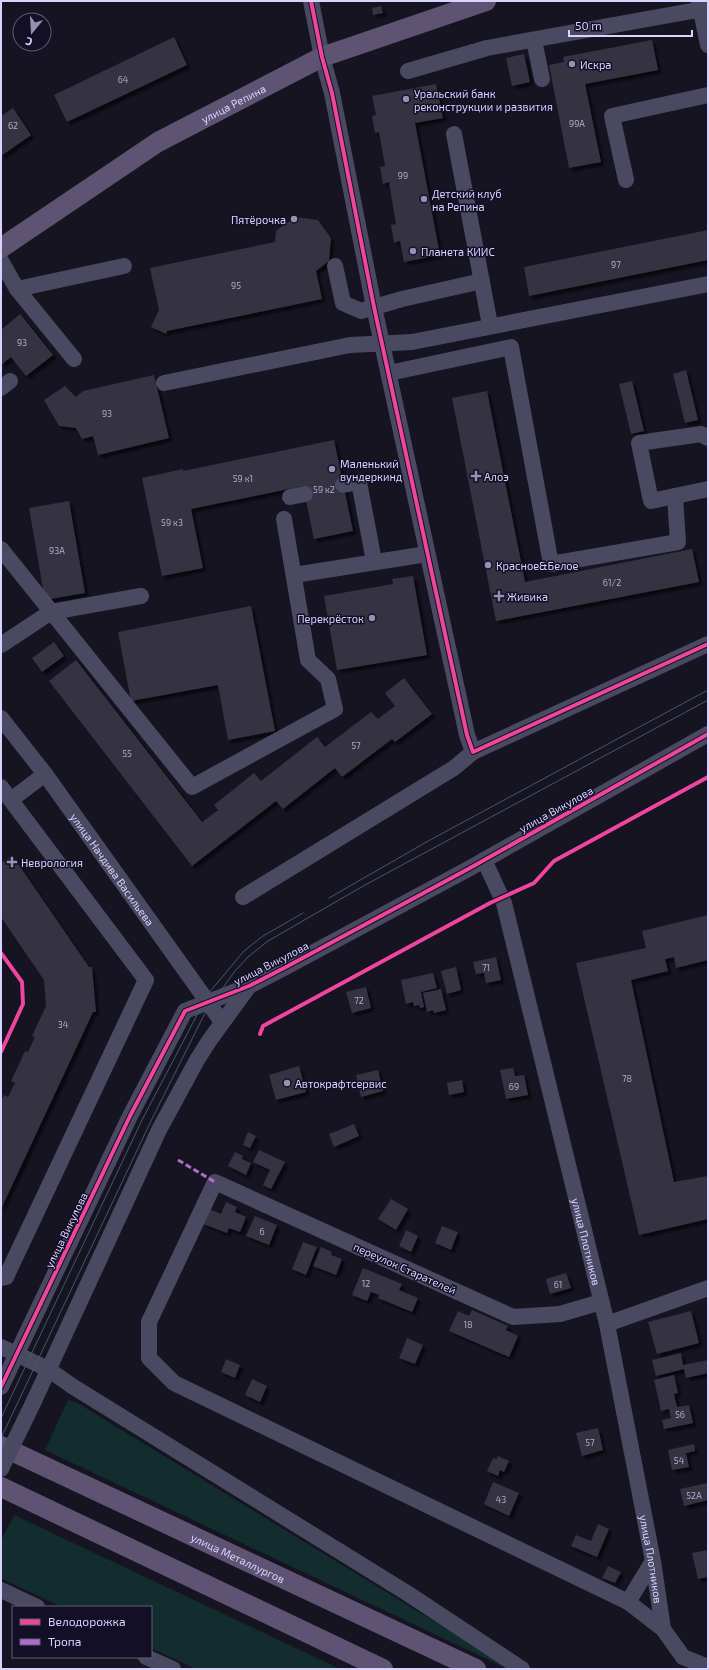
<svg xmlns="http://www.w3.org/2000/svg" width="709" height="1670" font-family="'Exo 2',sans-serif">
  <style>
    .green { fill: #132c2d }
    .building { fill: #343243; filter: url(#shadow) }
    .lines { fill: none; stroke-linecap: round; stroke-linejoin: round }
    .minor-tunnel { stroke: #333142; stroke-width: 16; stroke-dasharray: 16 8; stroke-linecap: butt }
    .minor { stroke: #4a4962; stroke-width: 16 }
    .major { stroke: #5e5373; stroke-width: 20 }
    .tram { stroke: #43596b; stroke-width: 1 }
    .minor-bridge { stroke: #4a4962; stroke-width: 16 }
    .quiet { stroke: #b06ccc; stroke-width: 3; stroke-dasharray: 6 3; stroke-linecap: butt }
    .cycleway-casing { stroke: #130f26; stroke-width: 6 }
    .cycleway { stroke: #ed469a; stroke-width: 4 }
    .poi-dot { fill: #9591b1; stroke: #130f26; stroke-width: 1.5 }
    .labels { text-anchor: middle; dominant-baseline: central; stroke-width: 3; stroke-linejoin: round; paint-order: stroke }
    .number-label { font-size: 9px; fill: #b0acd0 }
    .poi-label { font-size: 11px; fill: #d9d4ff; stroke: #130f26; text-anchor: start }
    .street-label { font-size: 11px; fill: #d9d4ff; stroke: #130f26 }
  </style>
  <defs>
    <filter id="shadow"><feDropShadow dx="3.5" dy="3.5" stdDeviation="1" flood-color="#0009"/></filter>
  </defs>
  <rect width="100%" height="100%" fill="#161421"/>
  <path class="green" d="M68,1400L76,1402L512,1669H508L45,1450Z
    M14,1515L340,1669H196L151,1648V1607H62L2,1579L1,1578V1541Z"/>
  <path class="building" d="M381,6L383,13L373,15L372,8Z
    M174,37L187,65L67,122L54,95Z
    M652,40L658,70L585,84L601,162L569,168L549,65L564,62L563,57Z
    M524,54L530,82L512,86L506,58Z
    M436,84L443,118L415,123L440,255L404,262L400,241L394,243L391,225L396,224L389,182L383,184L380,167L385,166L379,132L375,133L372,116L376,115L372,96Z
    M13,108L31,135L1,156V116Z
    M295,217L318,220L331,238L329,261L316,271L322,299L167,331L166,334L151,327L159,310L150,268L275,242L276,231Z
    M708,230V260L529,296L524,267Z
    M20,314L53,355L26,376L11,357L1,365V330Z
    M686,370L698,420L685,423L673,374Z
    M154,375L169,438L98,455L93,436L82,439L76,428L59,426L44,400L65,386L76,397L83,391Z
    M632,381L644,431L631,434L619,384Z
    M487,391L525,582L692,549L699,582L496,621L452,398Z
    M334,440L353,531L314,539L303,486L191,509L203,568L162,576L142,478L183,469V471Z
    M69,501L85,593L45,600L29,508Z
    M413,576L427,655L337,670L324,596L393,584L392,579Z
    M251,606L275,731L228,740L218,685L131,701L118,632Z
    M54,642L64,656L42,672L32,658Z
    M76,660L202,822L218,810L214,805L254,773L261,781L317,737L325,747L371,712L378,719L395,706L385,693L404,678L432,714L395,742L392,739L342,777L335,768L283,809L276,801L192,866L49,681Z
    M12,855L89,967H92L96,1012H93L1,1209V1102L4,1095L8,1097L15,1083L11,1081L25,1051L28,1052L35,1037L32,1036L46,1006L44,980L1,917V859L3,862Z
    M708,915V960L676,968L674,957L665,959L668,971L631,980L674,1182L708,1176V1219L639,1235L576,963L646,948L642,931Z
    M496,957L501,980L486,983L484,973L476,974L473,962Z
    M456,967L461,990L447,994L441,971Z
    M433,973L437,988L421,992L424,1007L420,1008L419,1005L414,1006L413,1002L406,1004L401,980Z
    M366,987L371,1008L352,1013L346,992Z
    M441,989L446,1010L434,1013L433,1010L427,1012L423,993Z
    M299,1066L306,1092L276,1100L269,1075Z
    M513,1068L515,1076L524,1075L528,1095L506,1099L500,1070Z
    M378,1070L383,1091L361,1097L356,1075Z
    M462,1080L464,1092L449,1095L447,1083Z
    M354,1124L359,1136L334,1147L329,1134Z
    M248,1132L256,1136L250,1148L243,1145Z
    M259,1150L285,1162L271,1189L263,1185L270,1170L253,1162Z
    M235,1152L243,1156L242,1159L251,1163L246,1175L228,1166Z
    M391,1199L408,1209L396,1230L378,1219Z
    M226,1202L237,1207L235,1212L246,1217L240,1232L229,1228L227,1233L203,1224L209,1209L221,1214Z
    M255,1216L277,1225L269,1245L246,1236Z
    M442,1226L458,1232L451,1250L435,1243Z
    M406,1230L418,1236L411,1252L399,1246Z
    M303,1242L317,1247L306,1275L292,1269Z
    M321,1247L332,1252L331,1255L342,1259L336,1275L313,1266Z
    M363,1268L402,1284L399,1290L418,1298L412,1312L378,1298L379,1295L371,1292L367,1301L352,1295Z
    M566,1273L571,1288L550,1294L546,1279Z
    M472,1310L508,1326L506,1330L518,1336L509,1357L449,1331L458,1311L469,1316Z
    M691,1311L699,1343L657,1354L648,1322Z
    M407,1338L423,1345L415,1364L399,1358Z
    M681,1353L683,1365L708,1360V1373L686,1378L684,1369L656,1376L652,1360Z
    M226,1359L240,1365L235,1378L221,1372Z
    M674,1375L678,1393L674,1394L677,1407L689,1405L693,1423L664,1429L662,1420L671,1418L669,1409L661,1411L654,1380Z
    M252,1379L267,1386L260,1402L245,1395Z
    M598,1428L603,1450L582,1456L576,1433Z
    M694,1444L695,1451L686,1453L689,1467L672,1470L668,1450Z
    M498,1456L509,1461L504,1472L500,1470L498,1476L487,1471L493,1458L497,1459Z
    M493,1482L519,1493L509,1516L484,1504Z
    M708,1483V1500L684,1506L680,1489Z
    M598,1524L609,1529L597,1557L571,1546L576,1535L591,1541Z
    M708,1550V1577L698,1579L692,1553Z
    M608,1566L621,1572L615,1583L602,1578Z"/>
  <g class="lines">
    <path class="minor-tunnel" d="M305,494L343,485"/>
    <g class="minor">
      <path d="M311,1L322,57L332,93L374,307L467,735L473,752"/>
      <path d="M699,1L708,45"/>
      <path d="M534,40L542,79"/>
      <path d="M408,71L487,48L708,8"/>
      <path d="M454,134L490,325"/>
      <path d="M626,180L612,116L708,95"/>
      <path d="M1,261L17,289L74,359"/>
      <path d="M335,266L343,303L361,311L402,299L482,281"/>
      <path d="M17,289L124,266"/>
      <path d="M389,373L511,347L551,564L678,542L675,496"/>
      <path d="M164,383L350,345L412,342L708,284"/>
      <path d="M1,388L10,381"/>
      <path d="M708,438L701,434L639,443L651,501L708,489"/>
      <path d="M343,485L359,482L374,561"/>
      <path d="M290,497L305,494"/>
      <path d="M1,549L192,787L335,709L328,679L308,660L284,519"/>
      <path d="M294,575L427,554"/>
      <path d="M1,645L51,612L141,596"/>
      <path id="s1" d="M1,718L45,774L222,1022"/>
      <path d="M1,787L146,980L6,1277L1,1278"/>
      <path d="M11,800L45,774"/>
      <path id="s2" d="M484,860L504,903L607,1324L653,1561L663,1629"/>
      <path d="M243,897L454,768L473,752L708,644"/>
      <path d="M601,1302L560,1314L513,1317L215,1182L149,1322V1358L174,1383L628,1602L663,1629L683,1657L708,1667"/>
      <path d="M607,1324L708,1288"/>
      <path d="M1,1347L48,1369L72,1386L407,1593L522,1669"/>
      <path d="M1,1387L130,1116L185,1011L249,986L286,967L470,868L708,734"/>
      <path d="M34,1401L159,1130L197,1060L209,1041L249,986"/>
      <path d="M1,1590L37,1607"/>
      <path d="M628,1602L653,1561"/>
      <path d="M146,1657L173,1669"/>
    </g>
    <g class="major">
      <path id="s3" d="M1,248L158,142L322,57L486,1"/>
      <path id="s4" d="M1,1446L476,1669"/>
      <path d="M1,1487L383,1669"/>
    </g>
    <path class="tram" d="M329,898L430,840L708,690
      M1,1418L142,1120L208,994L244,951L263,936L303,913
      M1,1438L150,1123L206,1011L235,971L248,957L268,941L365,885L708,700"/>
    <path class="minor-bridge" d="M1,1469L34,1401"/>
    <path class="quiet" d="M178,1160L215,1182"/>
    <defs>
      <path id="cycleway" d="M311,1L322,57L332,93L374,307L467,735L473,752L708,644
        M1,953L22,982L23,1004L1,1052
        M260,1034L263,1026L490,903L534,883L554,861L708,777
        M1,1387L130,1116L185,1011L249,986L286,967L470,868L708,734"/>
    </defs>
    <use href="#cycleway" class="cycleway-casing"/>
    <use href="#cycleway" class="cycleway"/>
  </g>
  <g class="poi-dot">
    <circle cx="572" cy="64" r="4"/>
    <circle cx="406" cy="99" r="4"/>
    <circle cx="424" cy="199" r="4"/>
    <circle cx="294" cy="219" r="4"/>
    <circle cx="413" cy="251" r="4"/>
    <circle cx="332" cy="469" r="4"/>
    <path d="M474 470h4v4h4v4h-4v4h-4v-4h-4v-4h4z"/>
    <circle cx="488" cy="565" r="4"/>
    <path d="M497 590h4v4h4v4h-4v4h-4v-4h-4v-4h4z"/>
    <circle cx="372" cy="618" r="4"/>
    <path d="M10 856h4v4h4v4h-4v4h-4v-4h-4v-4h4z"/>
    <circle cx="287" cy="1083" r="4"/>
  </g>
  <g class="labels">
    <g class="number-label">
      <text x="123" y="79">64</text>
      <text x="577" y="123">99А</text>
      <text x="13" y="125">62</text>
      <text x="403" y="175">99</text>
      <text x="616" y="264">97</text>
      <text x="236" y="285">95</text>
      <text x="22" y="342">93</text>
      <text x="107" y="413">93</text>
      <text x="243" y="478">59 к1</text>
      <text x="324" y="489">59 к2</text>
      <text x="172" y="522">59 к3</text>
      <text x="57" y="550">93А</text>
      <text x="612" y="582">61/2</text>
      <text x="356" y="745">57</text>
      <text x="127" y="753">55</text>
      <text x="486" y="967">71</text>
      <text x="359" y="1000">72</text>
      <text x="63" y="1024">34</text>
      <text x="627" y="1078">78</text>
      <text x="514" y="1086">69</text>
      <text x="262" y="1231">6</text>
      <text x="366" y="1283">12</text>
      <text x="558" y="1284">61</text>
      <text x="468" y="1324">18</text>
      <text x="680" y="1414">56</text>
      <text x="590" y="1442">57</text>
      <text x="679" y="1460">54</text>
      <text x="694" y="1495">52А</text>
      <text x="501" y="1499">43</text>
    </g>
    <g class="poi-label">
      <text x="580" y="64">Искра</text>
      <text x="414" y="93">Уральский банк<tspan x="414" dy="13">реконструкции и развития</tspan></text>
      <text x="432" y="193">Детский клуб<tspan x="432" dy="13">на Репина</tspan></text>
      <text x="286" y="219" text-anchor="end">Пятёрочка</text>
      <text x="421" y="251">Планета КИИС</text>
      <text x="340" y="463">Маленький<tspan x="340" dy="13">вундеркинд</tspan></text>
      <text x="484" y="476">Алоэ</text>
      <text x="496" y="565">Красное&amp;Белое</text>
      <text x="507" y="596">Живика</text>
      <text x="364" y="618" text-anchor="end">Перекрёсток</text>
      <text x="21" y="862">Неврология</text>
      <text x="295" y="1083">Автокрафтсервис</text>
    </g>
    <g class="street-label">
      <text stroke="none"><textPath href="#s3" startOffset="274">улица Репина</textPath></text>
      <text transform="translate(556 809) rotate(-29)">улица Викулова</text>
      <text stroke="none"><textPath href="#s1" startOffset="188">улица Начдива Васильева</textPath></text>
      <text transform="translate(271 963) rotate(-27)">улица Викулова</text>
      <text transform="translate(66 1230) rotate(-64)">улица Викулова</text>
      <text stroke="none"><textPath href="#s2" startOffset="396">улица Плотников</textPath></text>
      <text transform="translate(405 1268) rotate(24)">переулок Старателей</text>
      <text stroke="none"><textPath href="#s4" startOffset="262">улица Металлургов</textPath></text>
      <text stroke="none"><textPath href="#s2" startOffset="720">улица Плотников</textPath></text>
    </g>
  </g>
  <rect width="709" height="1670" fill="none" stroke="#d9d4ff" stroke-width="4"/>
  <rect x="12" y="1606" width="140" height="52" fill="#130f26" stroke="#625e7d"/>
  <rect x="20" y="1619" width="20" height="6" fill="#ed469a" stroke="#625e7d"/>
  <text x="48" y="1626" font-size="12" fill="#d9d4ff">Велодорожка</text>
  <rect x="20" y="1639" width="20" height="6" fill="#b06ccc" stroke="#625e7d"/>
  <text x="48" y="1646" font-size="12" fill="#d9d4ff">Тропа</text>
  <g transform="translate(32 32) rotate(198)"><circle r="19" fill="#130f26" stroke="#625e7d"/>
  <path d="M0-3L7 15L0 10L-7 15Z" fill="#9591b1"/>
  <text y="-6" font-size="11" font-weight="bold" text-anchor="middle" fill="#d9d4ff">С</text>
  </g>
  <path d="M569 30v6h123v-6" fill="none" stroke="#d9d4ff" stroke-width="2"/>
  <text x="575" y="30" font-size="12" fill="#d9d4ff" stroke="#130f26" stroke-width="3" paint-order="stroke">50 m</text>
</svg>
